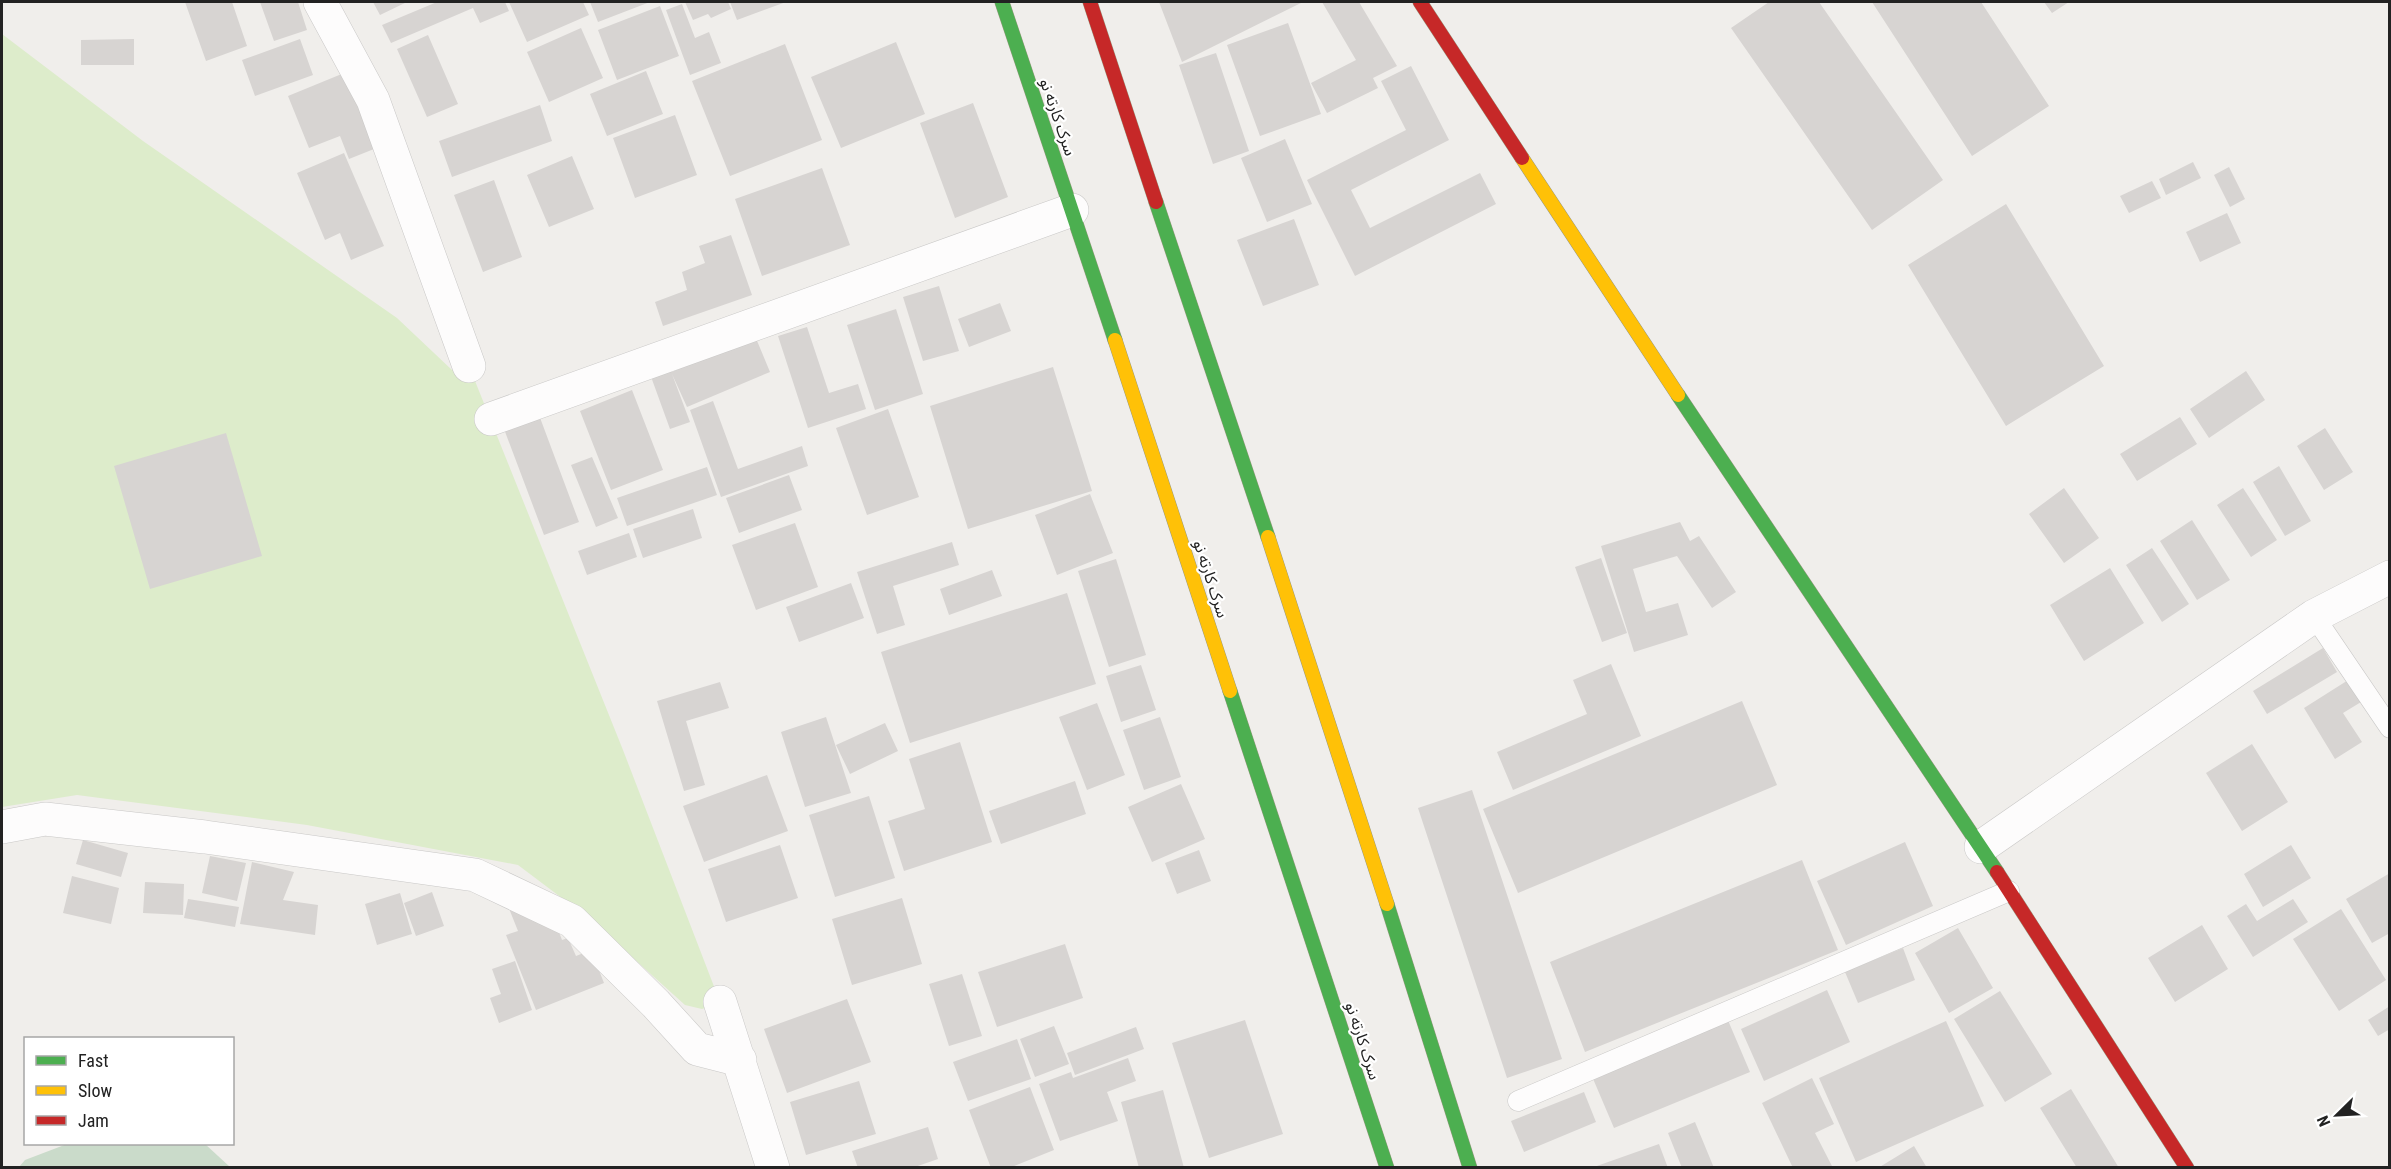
<svg xmlns="http://www.w3.org/2000/svg" width="2391" height="1169" font-family="'Roboto Condensed','Noto Sans Arabic',sans-serif">
  <style>
    .grass { fill: #ddeccb }
    .cemetery { fill: #cadbca }
    .building { fill: #d7d4d2 }
    .lines { fill: none; stroke-linecap: round; stroke-linejoin: round }
    .lane-casing { stroke: #c9c8c7; stroke-width: 21 }
    .street-casing { stroke: #c9c8c7; stroke-width: 34 }
    .fast-casing { stroke: #999a82; stroke-width: 15 }
    .slow-casing { stroke: #999a82; stroke-width: 15 }
    .jam-casing { stroke: #999a82; stroke-width: 15 }
    .lane { stroke: #fdfcfc; stroke-width: 20 }
    .street { stroke: #fdfcfc; stroke-width: 33 }
    .fast { stroke: #4caf50; stroke-width: 14 }
    .slow { stroke: #ffc107; stroke-width: 14 }
    .jam { stroke: #c62828; stroke-width: 14 }
    .labels { text-anchor: middle; dominant-baseline: central; stroke-width: 4.5; stroke-linejoin: round; paint-order: stroke }
    .street-label { font-size: 16px; fill: #222; stroke: #fff }
  </style>
  <rect width="100%" height="100%" fill="#f0eeeb"/>
  <path class="grass" d="M2,34L143,141L397,318L452,370L469,366L623,750L720,1002L702,1009L685,1005L591,920L518,865L307,825L77,795L2,807Z"/>
  <path class="cemetery" d="M67,1144H205L230,1167H19L25,1160Z"/>
  <path class="building" d="M185,2H232L247,46L206,61Z
    M260,2H298L307,30L274,41Z
    M373,2H407L380,15Z
    M437,2H505L509,11L480,23L473,8L391,43L382,25Z
    M509,2H583L589,15L527,42Z
    M590,2H650L598,22Z
    M685,2H728L731,9L711,18L708,14L693,20Z
    M730,2H786L737,20Z
    M1159,2H1303L1182,62Z
    M1322,2H1359L1397,66L1373,78L1378,88L1327,113L1311,83L1356,60Z
    M1769,2H1819L1943,180L1872,230L1731,28Z
    M1872,2H1981L2049,106L1972,156Z
    M2044,2H2069L2052,13Z
    M682,4L695,38L709,32L721,63L690,75L666,10Z
    M660,6L679,56L617,80L598,30Z
    M1288,23L1321,114L1260,136L1227,45Z
    M581,28L603,78L549,102L527,52Z
    M428,35L458,104L427,117L397,49Z
    M134,39V65H81V40Z
    M300,39L313,75L255,96L242,60Z
    M896,42L925,114L841,148L811,77Z
    M785,44L822,140L730,176L692,81Z
    M1216,53L1249,151L1213,164L1179,65Z
    M1411,66L1449,140L1351,190L1370,228L1480,173L1496,204L1355,276L1307,180L1406,130L1381,81Z
    M349,71L379,147L349,159L340,136L309,148L288,96Z
    M646,71L663,114L607,136L590,94Z
    M973,103L1008,197L955,218L920,123Z
    M540,105L552,141L452,177L439,141Z
    M675,115L697,175L635,198L613,138Z
    M1285,139L1312,204L1267,222L1241,158Z
    M344,153L384,246L351,260L340,233L325,240L297,173Z
    M572,156L594,209L549,227L527,175Z
    M2193,162L2201,178L2166,195L2159,179Z
    M2229,167L2245,199L2230,207L2214,175Z
    M822,168L850,245L762,276L735,199Z
    M494,180L522,257L483,272L454,195Z
    M2152,181L2161,198L2129,213L2120,196Z
    M2006,204L2104,366L2006,426L1908,265Z
    M2227,213L2241,243L2200,262L2186,232Z
    M1294,219L1319,285L1263,306L1237,240Z
    M731,235L752,295L663,326L655,302L687,290L682,272L705,263L699,246Z
    M939,286L959,351L923,361L903,297Z
    M1000,303L1011,331L969,347L958,319Z
    M896,309L923,394L875,410L847,325Z
    M807,327L829,393L858,384L866,409L808,428L778,336Z
    M755,336L770,372L687,407L672,374L690,422L670,429L650,374L670,367L672,372Z
    M1053,367L1092,491L968,529L930,406Z
    M2246,371L2265,400L2209,438L2190,409Z
    M632,390L663,470L611,490L580,411Z
    M713,401L738,469L802,446L808,466L721,497L690,410Z
    M888,409L919,497L867,515L836,428Z
    M539,415L579,522L544,535L504,429Z
    M2180,417L2197,444L2137,481L2120,454Z
    M2325,428L2353,472L2324,490L2297,446Z
    M226,433L262,556L150,589L114,466Z
    M592,457L618,518L596,527L571,465Z
    M2279,466L2311,521L2285,536L2253,482Z
    M707,467L717,495L627,526L617,498Z
    M789,475L802,510L739,533L726,498Z
    M2064,488L2099,538L2064,563L2029,514Z
    M2243,488L2277,540L2251,557L2217,505Z
    M1090,494L1113,553L1057,575L1035,515Z
    M693,509L702,538L643,558L633,529Z
    M2192,520L2230,580L2197,600L2160,541Z
    M1680,522L1690,541L1699,536L1736,592L1712,608L1677,556L1633,569L1646,612L1678,603L1688,635L1634,652L1601,546Z
    M795,523L818,587L756,610L732,545Z
    M629,533L637,557L587,575L578,551Z
    M952,542L959,565L893,586L905,625L877,634L857,572Z
    M2152,548L2189,604L2162,622L2126,565Z
    M1601,558L1627,633L1602,642L1575,567Z
    M1116,559L1146,655L1109,667L1078,571Z
    M2110,568L2144,623L2084,661L2050,605Z
    M992,570L1002,596L949,615L940,589Z
    M851,583L864,618L799,642L786,607Z
    M1067,593L1096,684L910,743L881,652Z
    M2323,648L2337,672L2267,714L2253,691Z
    M1611,664L1641,736L1513,790L1497,752L1587,714L1573,680Z
    M1141,665L1156,710L1121,722L1106,676Z
    M2353,677L2366,699L2343,713L2362,742L2335,759L2304,708Z
    M720,682L729,708L686,721L705,785L684,791L657,701Z
    M1742,701L1777,785L1518,893L1483,809Z
    M1097,703L1125,775L1087,790L1059,717Z
    M826,717L851,793L805,807L781,732Z
    M1160,717L1181,777L1144,790L1123,730Z
    M885,723L898,751L850,774L836,745Z
    M960,742L992,842L904,871L888,821L925,809L909,759Z
    M2252,744L2288,802L2242,831L2206,773Z
    M767,775L788,831L704,862L683,806Z
    M1075,781L1086,814L1001,844L989,811Z
    M1181,784L1205,839L1152,862L1128,807Z
    M1472,790L1562,1059L1507,1078L1418,808Z
    M869,796L895,878L835,897L809,815Z
    M83,840L128,853L121,877L76,864Z
    M1905,842L1933,906L1846,945L1817,881Z
    M780,845L798,898L726,922L708,869Z
    M2291,845L2311,878L2263,907L2244,874Z
    M1199,850L1211,881L1177,894L1165,863Z
    M210,856L246,863L237,901L202,893Z
    M1802,860L1838,950L1585,1052L1550,962Z
    M252,862L294,872L283,900L318,905L315,935L240,924Z
    M2390,873V933L2372,943L2346,899Z
    M72,876L119,888L111,924L63,913Z
    M145,882L184,884L183,915L143,913Z
    M432,892L444,926L416,936L404,903Z
    M400,893L412,934L377,945L365,904Z
    M902,898L922,964L852,985L832,919Z
    M188,899L239,907L235,927L184,918Z
    M2293,899L2308,922L2253,957L2227,916L2246,904L2257,921Z
    M508,906L553,916L562,940L568,938L576,956L591,950L604,983L536,1010L506,935L518,931Z
    M2341,909L2386,980L2339,1011L2293,939Z
    M2202,925L2228,969L2175,1002L2148,958Z
    M1958,928L1993,988L1949,1013L1915,953Z
    M1065,944L1083,998L997,1027L978,972Z
    M1903,948L1915,980L1858,1003L1845,972Z
    M515,961L532,1010L499,1023L490,998L501,994L492,969Z
    M962,974L982,1036L949,1046L929,984Z
    M1827,990L1850,1042L1764,1081L1741,1029Z
    M2000,991L2052,1074L2005,1102L1954,1019Z
    M847,999L871,1062L787,1093L764,1029Z
    M2390,1006V1029L2378,1036L2368,1020Z
    M1727,1018L1750,1072L1614,1128L1591,1074Z
    M1245,1020L1283,1134L1209,1158L1172,1043Z
    M1946,1021L1984,1106L1856,1162L1819,1078Z
    M1054,1026L1069,1064L1035,1077L1020,1039Z
    M1136,1027L1144,1049L1075,1075L1067,1053Z
    M1017,1039L1031,1079L968,1101L953,1062Z
    M1128,1058L1136,1081L1107,1092L1118,1121L1060,1141L1039,1084L1071,1072L1073,1078Z
    M1812,1078L1834,1124L1815,1133L1833,1168H1793L1762,1103Z
    M859,1081L876,1134L806,1155L790,1102Z
    M1030,1087L1054,1150L1009,1168H991L969,1110Z
    M2071,1089L2119,1168H2077L2040,1108Z
    M1163,1090L1184,1168H1139L1121,1102Z
    M1584,1092L1596,1122L1524,1152L1511,1121Z
    M1695,1122L1714,1168H1682L1668,1133Z
    M928,1127L938,1159L912,1168H858L852,1151Z
    M1659,1144L1668,1168H1594V1167Z
    M1914,1146L1927,1168H1878Z"/>
  <g class="lines">
    <defs>
      <path id="lane" d="M2314,616L2390,728
        M1518,1101L2009,891"/>
      <path id="street" d="M320,2L373,100L469,366
        M491,419L1072,210
        M2,827L45,819L205,837L475,875L572,921L656,1004L697,1049L740,1060
        M1981,847L2314,616L2390,577
        M720,1002L773,1168"/>
      <path id="fast" d="M1002,2L1115,340
        M1156,202L1268,537
        M1678,395L1997,872
        M1230,691L1387,1168
        M1387,904L1470,1168"/>
      <path id="slow" d="M1522,158L1678,395
        M1115,340L1230,691
        M1268,537L1387,904"/>
      <path id="jam" d="M1090,2L1156,202
        M1420,2L1522,158
        M1997,872L2187,1168"/>
    </defs>
    <use href="#lane" class="lane-casing"/>
    <use href="#street" class="street-casing"/>
    <use href="#fast" class="fast-casing"/>
    <use href="#slow" class="slow-casing"/>
    <use href="#jam" class="jam-casing"/>
    <use href="#lane" class="lane"/>
    <use href="#street" class="street"/>
    <use href="#fast" class="fast"/>
    <use href="#slow" class="slow"/>
    <use href="#jam" class="jam"/>
  </g>
  <g class="labels">
    <g class="street-label">
      <text transform="translate(1058 117) rotate(71)">سرک کارته نو</text>
      <text transform="translate(1211 579) rotate(72)">سرک کارته نو</text>
      <text transform="translate(1363 1041) rotate(72)">سرک کارته نو</text>
    </g>
  </g>
  <rect width="2391" height="1169" fill="none" stroke="#222222" stroke-width="6"/>
  <rect x="24" y="1037" width="210" height="108" fill="#ffffff" stroke="#a7a7a7" stroke-width="1.5"/>
  <rect x="36" y="1056" width="30" height="9" fill="#4caf50" stroke="#a7a7a7" stroke-width="1.5"/>
  <text x="78" y="1067" font-size="18" fill="#222222">Fast</text>
  <rect x="36" y="1086" width="30" height="9" fill="#ffc107" stroke="#a7a7a7" stroke-width="1.5"/>
  <text x="78" y="1097" font-size="18" fill="#222222">Slow</text>
  <rect x="36" y="1116" width="30" height="9" fill="#c62828" stroke="#a7a7a7" stroke-width="1.5"/>
  <text x="78" y="1127" font-size="18" fill="#222222">Jam</text>
  <g transform="translate(2337 1115) rotate(246)" stroke="#ffffff" stroke-width="4.5" paint-order="stroke">
  <path d="M0-4.5L10 22L0 15L-10 22Z" fill="#222222"/>
  <text y="-9" font-size="16" font-weight="bold" text-anchor="middle" fill="#222222">N</text>
  </g>
</svg>
